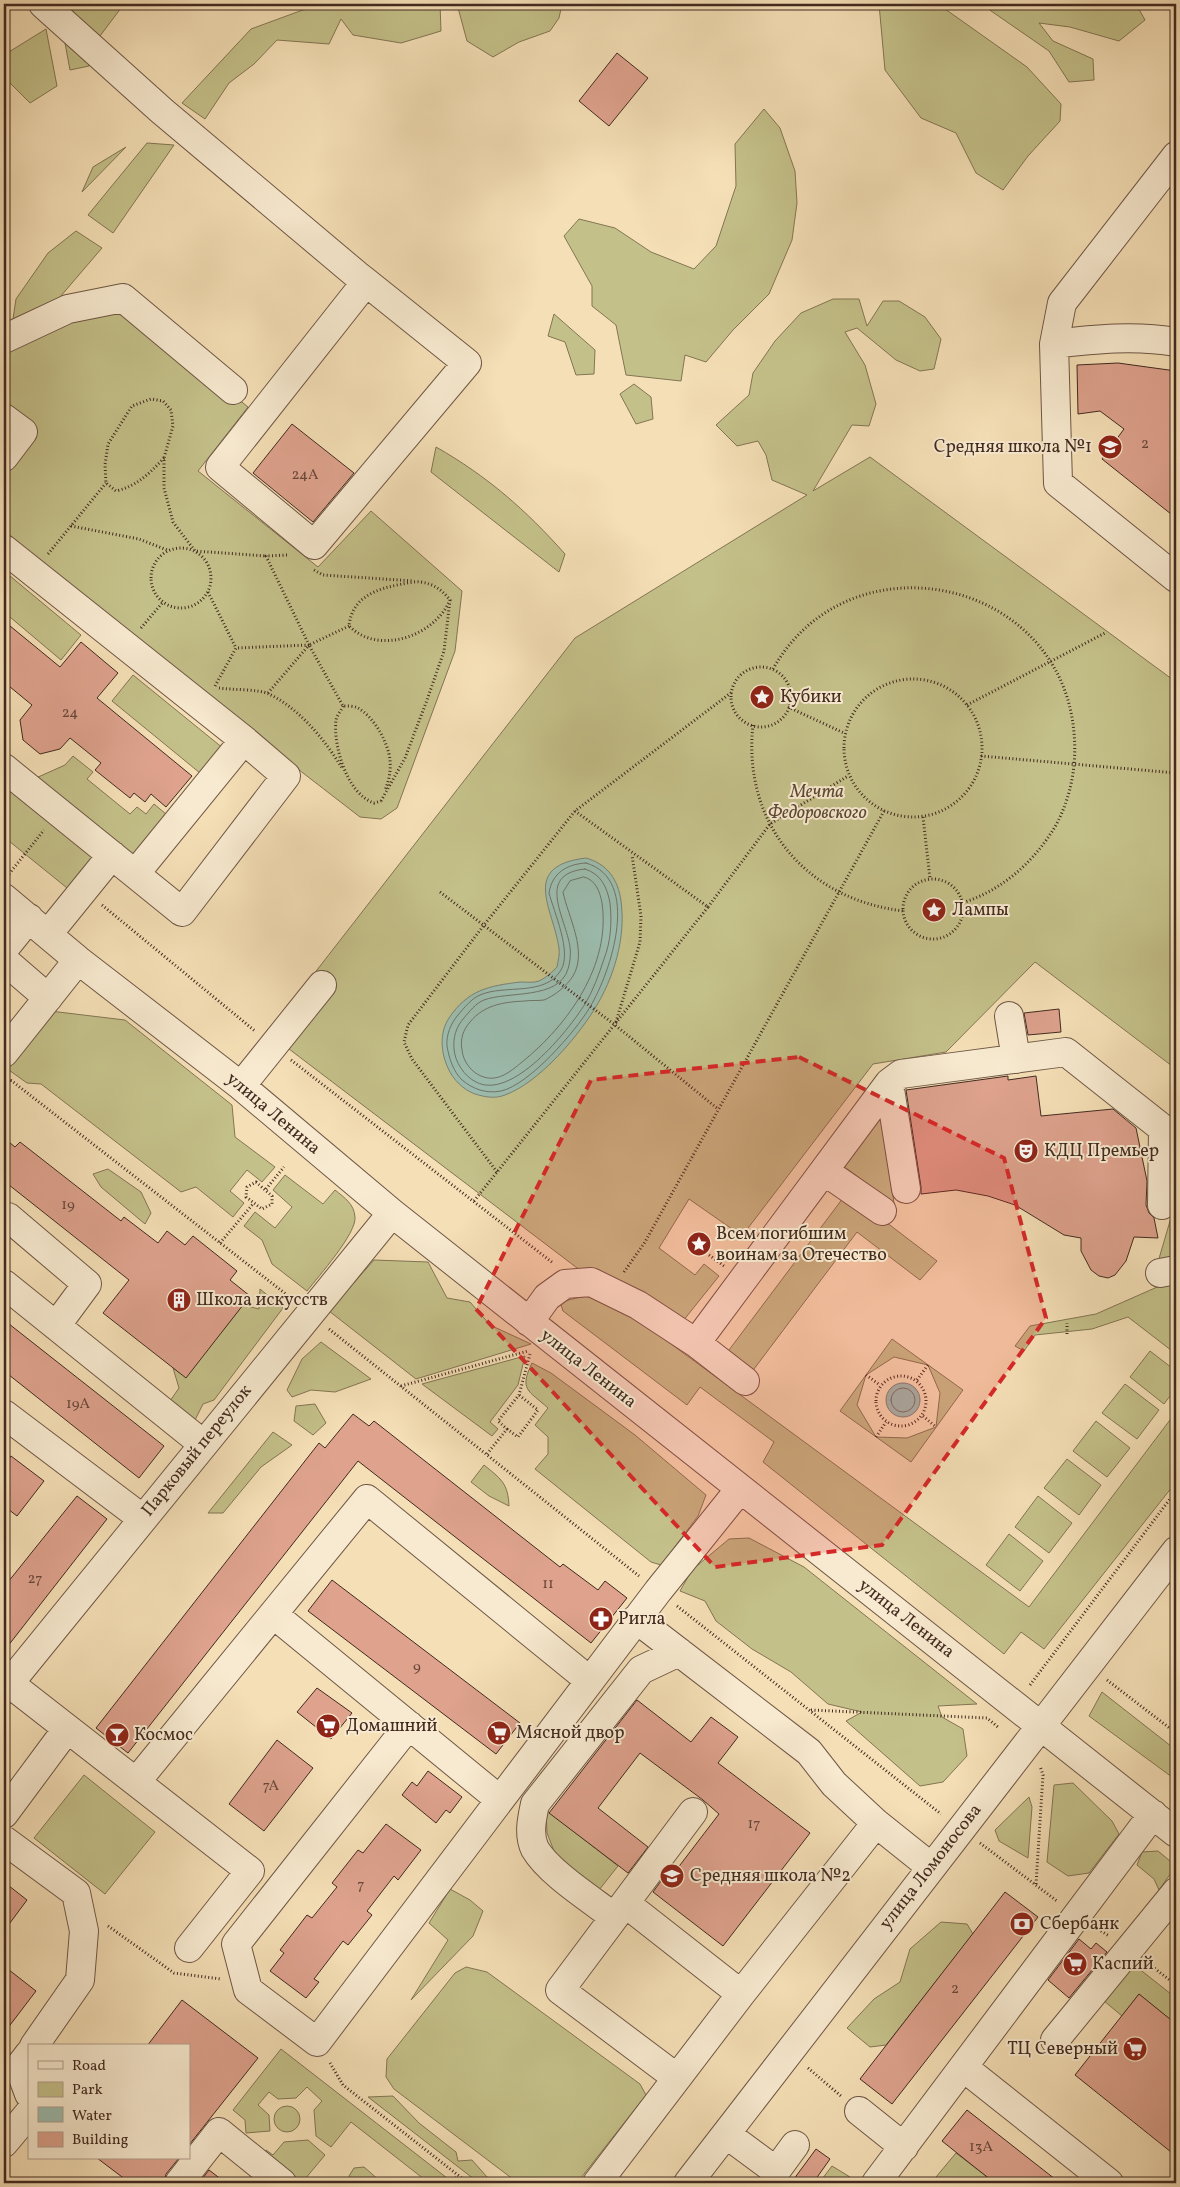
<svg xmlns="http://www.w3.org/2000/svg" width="1180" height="2187" font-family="Vollkorn,serif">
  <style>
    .green { fill: #c4c089; stroke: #837554; fill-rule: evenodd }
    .water { fill: #9cbdaf; stroke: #788276 }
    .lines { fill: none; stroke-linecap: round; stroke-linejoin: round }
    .shore { stroke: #6f7468; stroke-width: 1 }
    .building { fill: #dea28d; stroke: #422a20 }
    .minor-casing { stroke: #6f5746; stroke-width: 30 }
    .path { stroke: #422a20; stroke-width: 3; stroke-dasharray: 1 2.5; stroke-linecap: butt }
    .minor { stroke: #f8ead0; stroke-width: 28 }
    .marked { fill: #d62828; fill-opacity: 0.2; stroke: #d62828; stroke-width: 4; stroke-dasharray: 10 6; stroke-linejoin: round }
    .labels { text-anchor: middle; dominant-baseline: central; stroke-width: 4; stroke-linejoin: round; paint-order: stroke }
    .number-label { font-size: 15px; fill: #69483b }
    .poi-label { font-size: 18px; fill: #422a20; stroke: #f8ead0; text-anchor: start }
    .park-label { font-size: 18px; font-style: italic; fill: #5c4835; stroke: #f8ead0 }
    .street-label { font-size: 18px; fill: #422a20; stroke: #f8ead0 }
  </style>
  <rect width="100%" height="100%" fill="#f5dfb6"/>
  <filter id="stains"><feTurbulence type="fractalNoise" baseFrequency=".004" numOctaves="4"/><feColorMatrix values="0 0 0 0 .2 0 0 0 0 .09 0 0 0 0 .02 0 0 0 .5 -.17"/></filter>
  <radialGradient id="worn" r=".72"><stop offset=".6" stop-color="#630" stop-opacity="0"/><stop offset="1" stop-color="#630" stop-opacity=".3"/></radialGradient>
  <path class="green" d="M65,4H124L97,40Z
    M319,4H440L441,31L401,43L353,35L341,19L329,44L277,40L254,64L229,83L205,119L182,103L251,29Z
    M457,4H562L559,18L550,31L519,42L493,57L467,41Z
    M879,4H938L1027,67L1061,104L1060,121L1028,156L1003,190L976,173L956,133L921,118L885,70Z
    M981,4H1136L1145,20L1119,41L1070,27L1039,23L1053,41L1093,59L1094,80L1069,82L1049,51Z
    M46,29L57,86L30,103L5,78L4,55Z
    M65,43L88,53L89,66L70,70Z
    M764,109L780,128L795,171L797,203L792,240L769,294L733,330L706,362L685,355L681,381L626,375L616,325L592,306V286L564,236L579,219L615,228L651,252L694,269L716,246L736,186L735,144Z
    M147,143L174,145L113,233L88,215Z
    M126,147L82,192L93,167Z
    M76,231L102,248L48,311L10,339L16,299L48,253Z
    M833,299H859L867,326L883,301H899L925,317L941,339L934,369L920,371L896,360L857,328L845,332L865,365L876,404L869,426L852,425L813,491L870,457L1176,682V1069L1035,962L946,1052L873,1064L742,1236L689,1199L659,1248L695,1275L704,1264L719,1276L683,1321L581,1271L268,1033L575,638L807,495L772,480L766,455L758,441L737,446L716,425L749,395L753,373L775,341L801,313Z
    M122,304L248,407L198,471L318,567L371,511L462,591L455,651L397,808L381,819L360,817L4,542V343Z
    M554,314L595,350L594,374L576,375L565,342L548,336Z
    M634,384L651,397L653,419L636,424L620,394Z
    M436,447C487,476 526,510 565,554L559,572L431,472Z
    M4,571L81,635L61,660L4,612Z
    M133,675L229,753L134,869L27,782L65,765L73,756L93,772L87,779L130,814L137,807L146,814L154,804L166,814L200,773L112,701Z
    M4,775L102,855L72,892L4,837Z
    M50,1011L125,1020L232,1105L235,1137L275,1167L262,1182L247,1170L230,1191L244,1203L233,1217L196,1187L181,1192L41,1084L27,1083L6,1068Z
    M880,1107L894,1203L839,1163Z
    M108,1169L141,1192L151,1213L145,1224L101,1187L93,1174Z
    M285,1175L323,1204L335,1190C345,1198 354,1204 355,1217C357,1233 318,1277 307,1291L272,1264L262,1240L244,1226L255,1212L275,1228L292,1207L273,1190Z
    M1176,1175V1259L1158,1262L1175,1204Z
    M843,1198L878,1216L937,1261L920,1280L857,1232L745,1381L720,1362Z
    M374,1260L428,1262L447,1298L470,1302L490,1325L531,1344L416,1379L329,1311Z
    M1176,1281V1354L1128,1317L1092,1329L1035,1335L1024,1351L1015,1346L1030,1326L1096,1314L1164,1284Z
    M260,1289L283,1308L214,1400L203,1404L194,1422L170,1401L179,1388L173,1368L186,1377L243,1305L259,1309Z
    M585,1296L618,1305L1029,1607L1176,1412V1482L1044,1649L1021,1632L1004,1654L763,1462L774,1442L700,1387L687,1405L563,1311L560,1302Z
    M892,1339L963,1390L911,1462L840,1411ZM894,1357L928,1365L940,1393L936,1427L907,1438L876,1437L857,1405L866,1375Z
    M321,1342L371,1379L335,1392L311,1390L292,1397L287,1390L302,1359Z
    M1150,1351L1176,1371V1388L1164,1404L1130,1377Z
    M525,1356L518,1385L490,1422L498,1429L492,1436L422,1384Z
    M532,1363L551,1373L635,1435L706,1495L698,1516L661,1565L651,1562L535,1469L548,1454V1437L535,1425L548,1408C528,1390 519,1390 532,1363Z
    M1125,1384L1159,1410L1137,1439L1102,1413Z
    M315,1404L326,1423L313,1435L294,1421L296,1406Z
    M1096,1421L1130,1448L1107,1477L1073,1451Z
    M273,1432L292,1445L261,1467L223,1513H208Z
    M1067,1459L1101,1485L1079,1515L1044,1488Z
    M484,1465C501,1479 508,1483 509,1506L489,1496L471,1482Z
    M1038,1496L1072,1523L1049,1553L1015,1527Z
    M1009,1534L1043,1561L1020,1591L986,1565Z
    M749,1538L804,1567L977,1704L938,1706L942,1717L963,1729L967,1756L943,1782L920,1786L846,1721L862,1712L828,1704L791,1672L752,1649L716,1621L705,1601L680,1591L692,1570L729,1539Z
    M1102,1692L1176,1750V1780L1089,1716Z
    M84,1775L155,1832L105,1894L34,1838Z
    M1073,1783L1112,1821L1119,1834L1089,1873L1068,1876L1047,1862L1054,1785Z
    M1029,1797L1032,1807L1028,1858L999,1841L995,1830Z
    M546,1810L618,1866L599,1890L556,1856L547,1833Z
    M1158,1851L1176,1866L1159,1890L1154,1879L1137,1865L1142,1852Z
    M450,1889L470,1900L483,1911L473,1936L411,2000L448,1940L429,1923Z
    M941,1922L967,1924L973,1934L886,2045L870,2047L847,2028L874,1999L900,1982L910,1949Z
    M1133,1964L1176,1998V2024L1139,1994L1122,2016L1103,2000Z
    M466,1967L487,1972L640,2084L646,2095L577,2183H518L394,2089L386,2077L387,2059L455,1973Z
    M281,2049L447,2178L444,2183H429L351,2122L331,2147L316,2136L314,2110L322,2101L307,2087L296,2098L278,2099L269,2092L258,2105L269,2115L270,2131L246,2133L245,2120L233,2110Z
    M393,2096L419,2123L456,2152L458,2161L472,2160L487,2177L495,2183H479L368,2097Z
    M274 2119a13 13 0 1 1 26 0a13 13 0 1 1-26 0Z
    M308,2140L325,2155L305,2179L311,2183H299L263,2153L266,2150L273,2155L284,2142Z
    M956,2153L995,2183H931Z
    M832,2166L850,2177L851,2183H819Z
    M364,2167L380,2181V2183H351L349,2176L354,2168Z"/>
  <path class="water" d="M586,858C607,864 618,879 621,901C626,938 614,978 594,1010C575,1040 538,1083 505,1095C495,1099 485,1097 475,1094C464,1090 453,1080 448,1068C441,1053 439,1033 449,1018C468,990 488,986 520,982C526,982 534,983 539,981C546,978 552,972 557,967C558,961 560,954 559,948C553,908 520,866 586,858Z
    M886 1400a17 17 0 1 1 34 0a17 17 0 1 1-34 0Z"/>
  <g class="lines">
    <path class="shore" d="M586,863C642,879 611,972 590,1007C576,1031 529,1085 501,1091C486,1094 473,1089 462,1080C453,1071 449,1058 447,1046C446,1035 451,1023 458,1015C464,1008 472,998 480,995C505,984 545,997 561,970C572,952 554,912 549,893C552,873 567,864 586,863Z
      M585,869C601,874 607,887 610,903C612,922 611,941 604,959C599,974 593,991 585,1004C568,1031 512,1101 476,1082C464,1076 455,1062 454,1049C453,1037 456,1027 464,1018C469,1012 476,1003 484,1000C507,991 559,1000 568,969C570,963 571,953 570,947C566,918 535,874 585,869Z
      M584,877C596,880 600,892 602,903C611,965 568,1025 522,1062C510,1072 497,1083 481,1076C471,1072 463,1061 462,1050C460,1039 463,1030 470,1022C484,1005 503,1002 525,1001C531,1000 537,1001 544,1000C554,996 567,986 573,976C588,951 568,917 563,892L570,881Z
      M891 1400a12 12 0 1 1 24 0a12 12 0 1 1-24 0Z"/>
  </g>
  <path class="building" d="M617,53L648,78L609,126L579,101Z
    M1118,363L1176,371V518L1102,459L1124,429L1100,411L1078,414L1077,365Z
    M292,424L354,473L313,522L253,473Z
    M4,621L60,667L81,642L118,673L97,698L192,776L166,807L151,794L145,802L134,793L130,798L95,770L101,763L70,738L60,749L40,754L23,740L20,720L32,705L4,682Z
    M1059,1009L1061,1032L1028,1035L1024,1013Z
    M1008,1076V1080L1036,1076L1041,1116L1113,1109L1136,1128L1147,1181L1146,1205L1149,1213L1154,1218L1158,1238L1134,1237L1126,1261L1115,1275L1108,1278L1099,1276L1091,1270L1081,1251V1238L1064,1235L1015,1205L988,1196L956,1190L921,1194V1187L906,1090Z
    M4,1138L15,1147L20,1142L121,1221L124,1217L158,1243L167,1231L185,1245L193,1236L237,1271L230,1280L250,1296L186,1378L103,1313L129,1280L4,1181Z
    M4,1320L164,1446L139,1478L4,1371Z
    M353,1414L369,1426L374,1421L560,1567L563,1564L598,1590L605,1581L627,1598L591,1643L358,1461L128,1753L96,1728L319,1443L325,1448Z
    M11,1456L44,1481L17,1516L4,1506V1466Z
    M77,1496L107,1519L4,1651V1587Z
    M332,1580L520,1723L496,1754L308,1611Z
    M317,1688L352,1713L331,1739L297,1712Z
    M637,1700L691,1742L711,1717L738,1737L718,1763L810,1833L723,1946L653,1892L672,1866L677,1869L719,1814L703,1800L640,1753L598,1808L648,1847L628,1873L549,1813Z
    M277,1740L313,1768L264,1831L229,1804Z
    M428,1771L462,1797L450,1813L446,1810L436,1823L402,1795L412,1782L417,1786Z
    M386,1824L421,1850L398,1880L394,1876L367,1911L372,1915L348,1945L343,1941L314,1979L319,1982L306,1998L270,1971L284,1953L280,1950L307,1915L312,1918L337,1887L332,1883L358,1850L363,1853Z
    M4,1882L27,1900L4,1931Z
    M1005,1892L1038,1917L892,2104L860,2079Z
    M1079,1939L1091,1949L1096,1943L1107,1952L1069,1998L1048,1980Z
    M4,1966L36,1991L4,2033Z
    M1139,1994L1176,2024V2156L1075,2075Z
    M182,2000L258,2058L189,2145V2046H147Z
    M967,2110L1060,2183H995L977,2169L942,2141Z
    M816,2149L830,2159L813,2183H791Z
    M97,2158H179L166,2174L164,2183H130Z
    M209,2170L226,2183H199Z"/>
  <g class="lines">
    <defs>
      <path id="minor" d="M43,4L162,111L357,275L366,282L467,363L314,545L220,467L366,282
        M1176,156L1062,303L1054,344L1058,483L1176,578
        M4,339L68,309L123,298L233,390
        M1054,344C1095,339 1135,335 1176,342
        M4,418L23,432L4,457
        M4,549L244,740L286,776L182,912L4,768
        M135,874L244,740
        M4,898L78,960L241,1086L392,1213L1176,1833
        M48,934L112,855
        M4,949L29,918
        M4,960L48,998
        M1009,1016L1016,1059
        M4,1053L78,960
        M889,1083L906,1189
        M241,1086L322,985
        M824,1171L882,1211
        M1162,1205L1163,1129
        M4,1223L8,1217L87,1284L56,1326
        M1160,1273L1176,1270
        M4,1284L203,1444
        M529,1322L547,1297L565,1284L591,1282L638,1305L696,1343L745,1381
        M696,1343L889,1083L901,1074L1066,1052L1176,1139
        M4,1414L143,1519
        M273,1614L500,1800
        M636,1619L809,1752L834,1784L876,1823L931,1867
        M9,1683L250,1871L189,1948
        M4,1690L392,1213
        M409,1725L236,1944L248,1990L317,2042L658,1591L740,1489
        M136,1782L367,1499L590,1681
        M4,1814L67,1729
        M4,1840L76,1893L84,1931L80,1980L34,2046
        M625,1903L741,1994
        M614,1917C592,1900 549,1873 535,1849C528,1835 532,1818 535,1804L641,1670L679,1652
        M1055,2040L1176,1892
        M29,2054L19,2067L29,2094
        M963,2067L1109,2183
        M677,2078L560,1990L693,1812
        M859,2111L904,2147
        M726,2134L776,2171L795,2145
        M4,2143L29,2113
        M179,2183L219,2132L282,2183
        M597,2183L741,1994L876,1823
        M688,2183L1176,1551
        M876,2183L1153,1814"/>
    </defs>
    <use href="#minor" class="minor-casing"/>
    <path class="path" d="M164,458C150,473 137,486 116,491L106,483L105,465L108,444L132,406L151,399L163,401L171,410L173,426L164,458V488L173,522L195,551L266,556
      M71,526L139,539L167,550
      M151 578a30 30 0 1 1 60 0a30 30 0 1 1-60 0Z
      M48,554L106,483
      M287,555L266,556L309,645
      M314,570L323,575L414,581
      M208,592L236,648
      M349,626L309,645L343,706C348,706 354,706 358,708C374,717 388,742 390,760C391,771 389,781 385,790
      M141,628L163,602
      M731 697a30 30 0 1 1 60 0a30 30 0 1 1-60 0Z
      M773,669C849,533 1061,577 1074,733C1077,765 1071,797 1056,825C1035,861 1003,890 962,903
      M844 748a69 69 0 1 1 138 0a69 69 0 1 1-138 0Z
      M215,686L236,648L309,645
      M219,688C232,690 259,689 269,694C300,709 325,740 342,768
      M268,693L309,645
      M967,705L1105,633
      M343,706C341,711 337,715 336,720C333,746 347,794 374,803L381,801
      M788,707L844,733
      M753,725C742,823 806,900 904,911
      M981,756L1176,773
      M381,801L405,758L427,700L444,651L450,600C442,590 434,584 421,582C415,581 408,583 402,584C376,589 352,597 349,626C379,656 435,636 450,600
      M923,817L930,879
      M9,874L44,830
      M903 909a30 30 0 1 1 60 0a30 30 0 1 1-60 0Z
      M440,892L615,1025L718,1109
      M102,905L255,1031
      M708,907L770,824L848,776
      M616,1022L640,942L641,916L632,855
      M291,1060L553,1263
      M8,1078L291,1298
      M4,1089L11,1080
      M497,1172L412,1059L404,1042L408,1025L484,925L575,811L732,692
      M256,1182L272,1196V1204L262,1209L246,1197L247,1187Z
      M266,1189L284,1167
      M474,1201L708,907L575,811
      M220,1243L253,1204
      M709,1255L724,1266
      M624,1272L645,1242L884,811
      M329,1329L639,1576
      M1067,1334V1323
      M866,1375L880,1385
      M876 1401a25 25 0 1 1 50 0a25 25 0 1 1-50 0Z
      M917,1380L928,1365
      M401,1386L528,1351
      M923,1416L936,1427
      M507,1429L518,1437L538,1410L519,1395
      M876,1437L886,1422
      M487,1454L507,1429L498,1421L519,1395L530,1354
      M677,1606L941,1814
      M1107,1680L1176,1733
      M1030,1685L1176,1491
      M811,1710L987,1718L999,1728
      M980,1843L1057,1901
      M1036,1884L1043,1775L1040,1766
      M108,1926L174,1973L221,1979
      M1098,1929L1109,1936
      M1149,1964L1176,1985
      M330,2063L343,2085L468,2183
      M808,2068L841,2096
      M451,2183L458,2176"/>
    <use href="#minor" class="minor"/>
  </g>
  <path class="marked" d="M799,1057L1004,1158L1046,1318L882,1545L715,1567L476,1309L591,1080Z"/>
  <defs>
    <symbol id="school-disc" viewBox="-11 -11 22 22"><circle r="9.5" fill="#8f2418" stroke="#f8ead0"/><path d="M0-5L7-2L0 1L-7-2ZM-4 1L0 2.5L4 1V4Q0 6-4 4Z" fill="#fff"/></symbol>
    <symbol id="sight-disc" viewBox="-11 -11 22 22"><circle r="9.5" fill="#8f2418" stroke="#f8ead0"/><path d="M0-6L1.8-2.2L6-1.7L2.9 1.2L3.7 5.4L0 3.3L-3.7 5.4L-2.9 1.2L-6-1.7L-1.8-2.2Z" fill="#fff"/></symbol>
    <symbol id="theatre-disc" viewBox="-11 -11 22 22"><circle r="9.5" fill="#8f2418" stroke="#f8ead0"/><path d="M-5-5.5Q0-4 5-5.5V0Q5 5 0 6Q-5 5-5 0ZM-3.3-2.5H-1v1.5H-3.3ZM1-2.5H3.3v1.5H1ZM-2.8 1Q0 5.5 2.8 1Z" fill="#fff"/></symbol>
    <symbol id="building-disc" viewBox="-11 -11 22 22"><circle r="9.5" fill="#8f2418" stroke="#f8ead0"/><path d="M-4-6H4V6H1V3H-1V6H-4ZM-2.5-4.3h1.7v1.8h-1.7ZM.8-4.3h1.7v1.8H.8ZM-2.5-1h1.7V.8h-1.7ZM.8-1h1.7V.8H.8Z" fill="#fff"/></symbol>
    <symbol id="pharmacy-disc" viewBox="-11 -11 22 22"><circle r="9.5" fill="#8f2418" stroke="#f8ead0"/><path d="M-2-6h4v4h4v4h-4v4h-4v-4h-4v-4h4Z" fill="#fff"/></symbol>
    <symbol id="supermarket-disc" viewBox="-11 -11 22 22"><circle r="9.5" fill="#8f2418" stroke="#f8ead0"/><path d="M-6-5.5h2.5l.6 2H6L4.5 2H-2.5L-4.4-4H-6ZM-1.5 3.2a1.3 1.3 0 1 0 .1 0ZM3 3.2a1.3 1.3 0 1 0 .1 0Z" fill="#fff"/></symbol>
    <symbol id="bar-disc" viewBox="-11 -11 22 22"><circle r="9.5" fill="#8f2418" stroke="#f8ead0"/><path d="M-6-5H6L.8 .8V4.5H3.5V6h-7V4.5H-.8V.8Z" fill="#fff"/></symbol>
    <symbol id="bank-disc" viewBox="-11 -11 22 22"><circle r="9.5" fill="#8f2418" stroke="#f8ead0"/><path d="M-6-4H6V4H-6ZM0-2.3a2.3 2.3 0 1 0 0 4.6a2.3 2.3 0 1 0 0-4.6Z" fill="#fff"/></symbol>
  </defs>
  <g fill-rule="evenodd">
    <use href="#school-disc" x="1096" y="433" width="28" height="28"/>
    <use href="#sight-disc" x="748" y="683" width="28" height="28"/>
    <use href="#sight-disc" x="920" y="896" width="28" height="28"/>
    <use href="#theatre-disc" x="1012" y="1137" width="28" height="28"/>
    <use href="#sight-disc" x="685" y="1230" width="28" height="28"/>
    <use href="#building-disc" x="165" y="1286" width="28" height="28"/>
    <use href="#pharmacy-disc" x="587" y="1605" width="28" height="28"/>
    <use href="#supermarket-disc" x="314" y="1712" width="28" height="28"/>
    <use href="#supermarket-disc" x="485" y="1719" width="28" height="28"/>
    <use href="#bar-disc" x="103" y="1721" width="28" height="28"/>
    <use href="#school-disc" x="658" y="1862" width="28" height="28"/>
    <use href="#bank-disc" x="1008" y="1910" width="28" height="28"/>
    <use href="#supermarket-disc" x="1061" y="1950" width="28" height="28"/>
    <use href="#supermarket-disc" x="1121" y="2035" width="28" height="28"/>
  </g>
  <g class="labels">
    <g class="number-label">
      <text x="1145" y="444">2</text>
      <text x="305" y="475">24А</text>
      <text x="70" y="713">24</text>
      <text x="68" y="1205">19</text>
      <text x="78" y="1404">19А</text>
      <text x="35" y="1579">27</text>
      <text x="548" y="1584">11</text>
      <text x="417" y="1667">9</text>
      <text x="271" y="1786">7А</text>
      <text x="754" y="1824">17</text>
      <text x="361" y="1885">7</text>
      <text x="955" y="1989">2</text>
      <text x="981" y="2147">13А</text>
    </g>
    <g class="poi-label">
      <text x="1092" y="447" text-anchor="end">Средняя школа №1</text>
      <text x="780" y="697">Кубики</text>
      <text x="952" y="910">Лампы</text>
      <text x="1044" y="1151">КДЦ Премьер</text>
      <text x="716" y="1234">Всем погибшим<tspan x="716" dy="21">воинам за Отечество</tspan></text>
      <text x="196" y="1300">Школа искусств</text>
      <text x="618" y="1619">Ригла</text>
      <text x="346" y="1726">Домашний</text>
      <text x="516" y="1733">Мясной двор</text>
      <text x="134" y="1735">Космос</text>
      <text x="690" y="1876">Средняя школа №2</text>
      <text x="1040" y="1924">Сбербанк</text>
      <text x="1092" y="1964">Каспий</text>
      <text x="1118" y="2049" text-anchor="end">ТЦ Северный</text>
    </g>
    <g class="park-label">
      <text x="817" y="792">Мечта<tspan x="817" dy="21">Федоровского</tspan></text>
    </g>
    <g class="street-label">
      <text transform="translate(273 1114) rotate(40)">улица Ленина</text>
      <text transform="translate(588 1369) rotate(38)">улица Ленина</text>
      <text transform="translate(197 1451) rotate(-51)">Парковый переулок</text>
      <text transform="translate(906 1619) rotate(38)">улица Ленина</text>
      <text transform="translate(931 1867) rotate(-52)">улица Ломоносова</text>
    </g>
  </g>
  <rect width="1180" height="2187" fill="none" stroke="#f5dfb6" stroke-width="20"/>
  <rect x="5" y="5" width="1170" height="2177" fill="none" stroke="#422a20" stroke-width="2.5"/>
  <rect x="10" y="10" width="1160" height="2167" fill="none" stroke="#422a20"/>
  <rect x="28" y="2044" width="162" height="115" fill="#f8ead0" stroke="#af9d8a"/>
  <rect x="38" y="2061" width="25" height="8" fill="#f8ead0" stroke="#af9d8a"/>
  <text x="72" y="2070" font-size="15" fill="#422a20">Road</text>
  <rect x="38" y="2082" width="25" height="15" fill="#c4c089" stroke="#af9d8a"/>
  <text x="72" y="2094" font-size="15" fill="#422a20">Park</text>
  <rect x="38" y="2107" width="25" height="15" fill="#9cbdaf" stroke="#af9d8a"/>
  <text x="72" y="2120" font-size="15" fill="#422a20">Water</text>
  <rect x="38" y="2132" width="25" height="15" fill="#dea28d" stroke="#af9d8a"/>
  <text x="72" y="2144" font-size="15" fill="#422a20">Building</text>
  <rect width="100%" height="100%" filter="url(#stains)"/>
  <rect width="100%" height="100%" fill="url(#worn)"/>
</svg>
